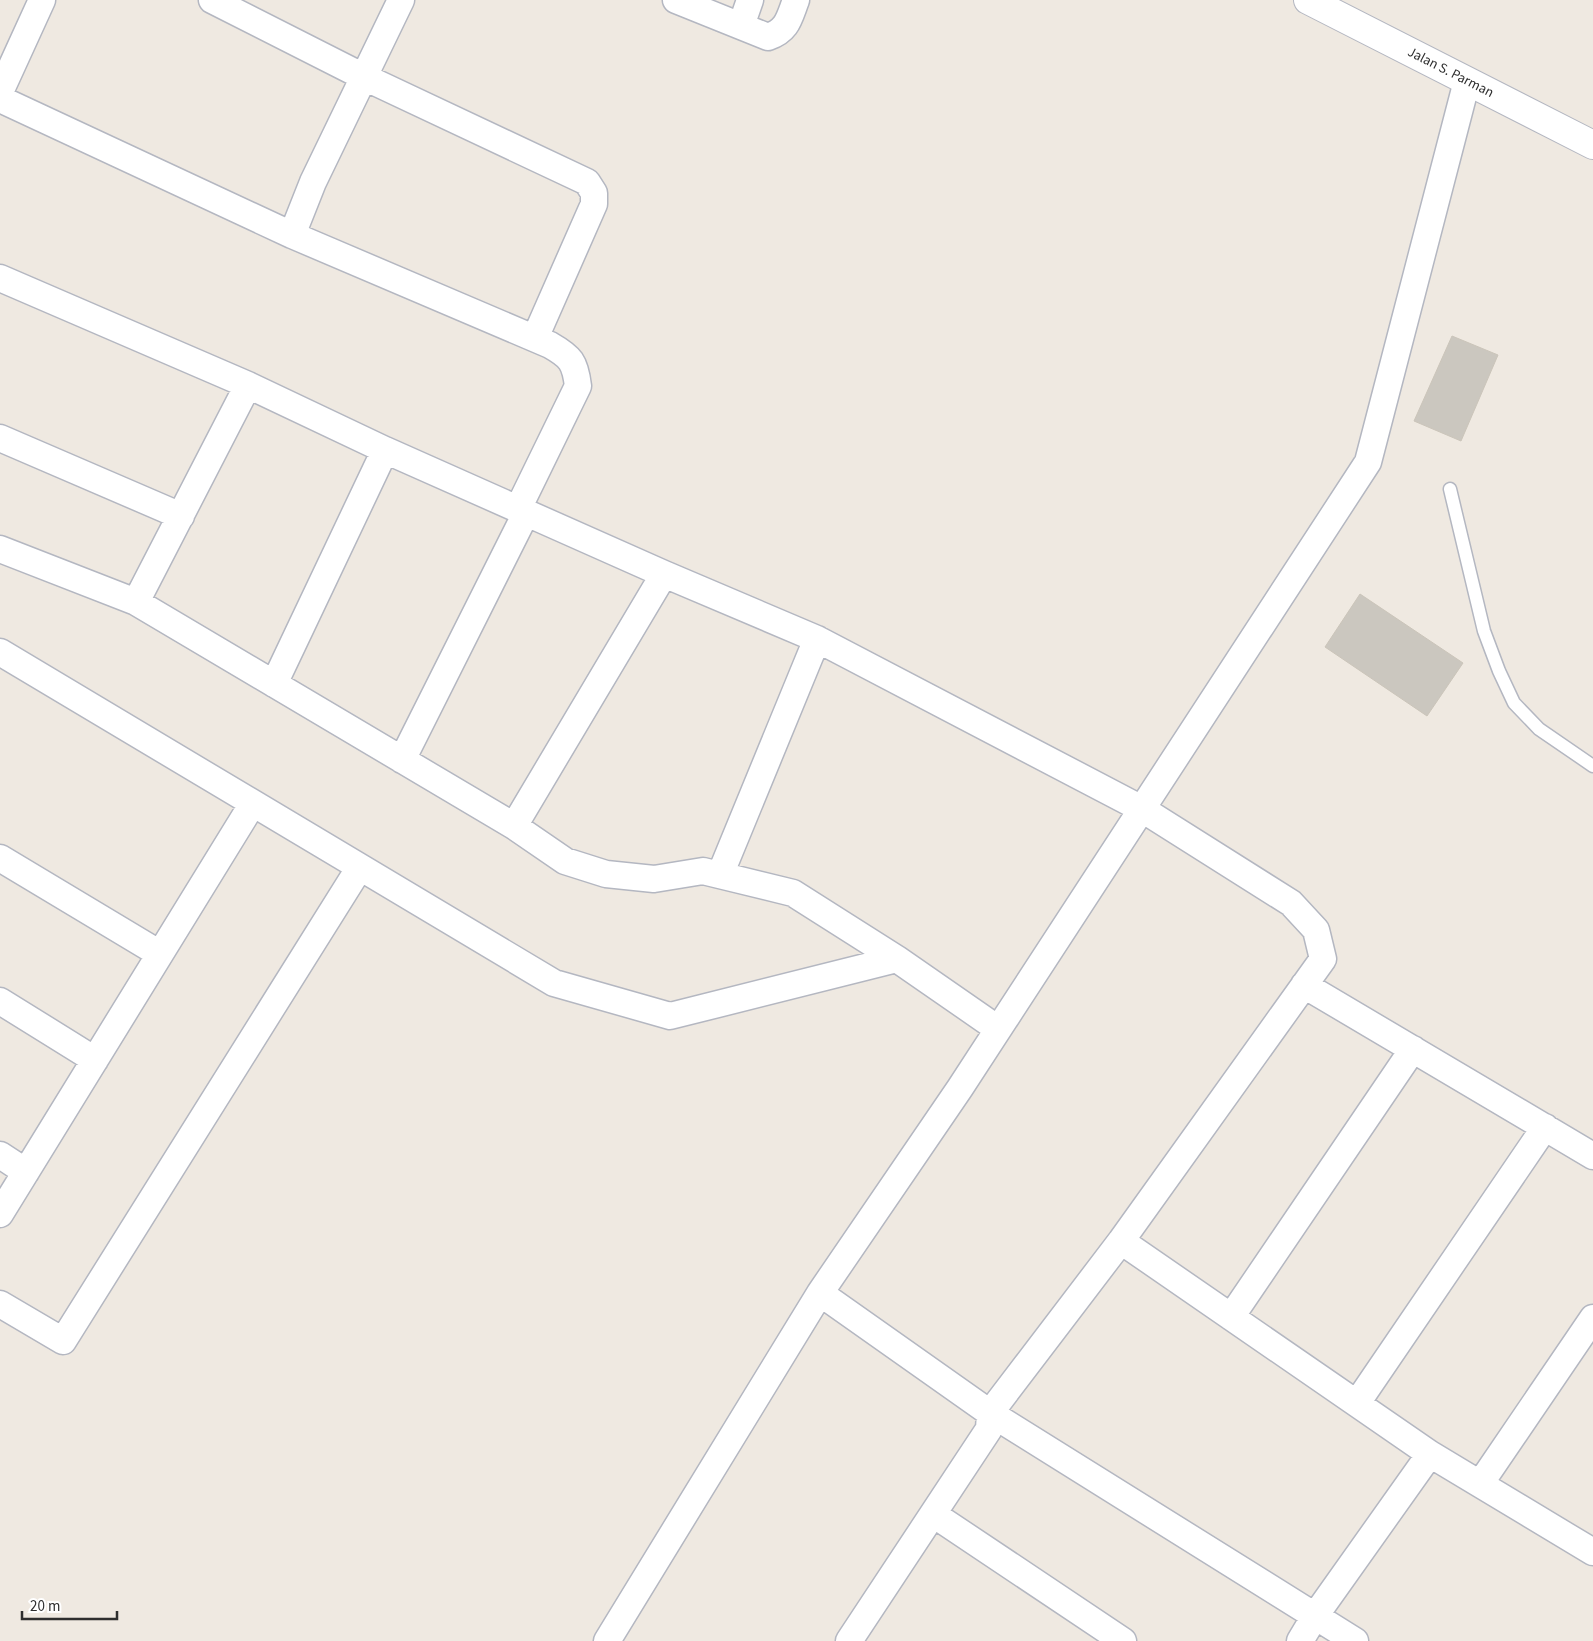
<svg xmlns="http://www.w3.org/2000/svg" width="1593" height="1641" font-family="'Source Sans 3',sans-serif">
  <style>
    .building { fill: #cbc7bf; stroke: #cbc5ba }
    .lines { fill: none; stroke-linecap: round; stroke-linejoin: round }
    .lane-casing { stroke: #b4b7c1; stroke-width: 15 }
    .street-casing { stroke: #b4b7c1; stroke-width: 29 }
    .secondary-casing { stroke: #b4b7c1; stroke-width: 30 }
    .lane { stroke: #fff; stroke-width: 12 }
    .street { stroke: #fff; stroke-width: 26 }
    .secondary { stroke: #fff; stroke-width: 28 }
    .labels { text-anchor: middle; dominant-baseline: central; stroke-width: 4.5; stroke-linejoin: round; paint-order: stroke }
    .street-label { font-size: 14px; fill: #2e2e2e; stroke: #fff }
  </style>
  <rect width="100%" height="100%" fill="#efe9e1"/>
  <path class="building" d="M1452,336L1498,355L1461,441L1414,421Z
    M1360,594L1463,663L1427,716L1325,647Z"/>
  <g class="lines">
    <defs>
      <path id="lane" d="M1450,489L1484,631L1499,671L1514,703L1539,729L1593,766"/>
      <path id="street" d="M212,0L364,77L587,182L594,193V204L535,338
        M401,0L313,182L292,235L550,345C571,357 575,362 578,386L518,509
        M676,0L768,37C788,30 789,18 796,0
        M741,26L750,0
        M0,92L42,0
        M0,99L292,235
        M0,278L248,385L385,450L664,574L817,639L1142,809L1291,903L1316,930L1323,959L1121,1241L990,1413L989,1429L849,1641
        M0,438L181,516
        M0,549L136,602L514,826L565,861L606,874L654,879L703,871L793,893L897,959L998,1029
        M136,602L248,385
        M0,652L554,983L670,1016L897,959
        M274,684L385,450
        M402,760L526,513
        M514,826L664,574
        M0,858L160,954
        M720,875L817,639
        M1304,985L1593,1156
        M0,1001L95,1060
        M0,1155L26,1172
        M0,1214L253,803
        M1121,1241L1430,1454L1593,1552
        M820,1293L990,1413L1355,1641
        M0,1304L63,1341L360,867
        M1231,1317L1413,1049
        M1357,1403L1545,1127
        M1480,1484L1593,1318
        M933,1514L1123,1641
        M607,1641L820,1293L960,1088L1368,462L1467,81
        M1300,1641L1315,1616L1430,1454"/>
      <g id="secondary">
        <path id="s1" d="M1308,0L1593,145"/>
      </g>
    </defs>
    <use href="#lane" class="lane-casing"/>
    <use href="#street" class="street-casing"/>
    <use href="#secondary" class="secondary-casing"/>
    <use href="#lane" class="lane"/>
    <use href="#street" class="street"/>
    <use href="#secondary" class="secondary"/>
  </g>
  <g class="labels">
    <g class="street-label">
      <text stroke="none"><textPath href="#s1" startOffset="160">Jalan S. Parman</textPath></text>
    </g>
  </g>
  <path d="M22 1611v8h95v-8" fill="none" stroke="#2e2e2e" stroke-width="2.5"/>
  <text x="30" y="1611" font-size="15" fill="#2e2e2e" stroke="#ffffff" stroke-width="4" paint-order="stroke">20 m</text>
</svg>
